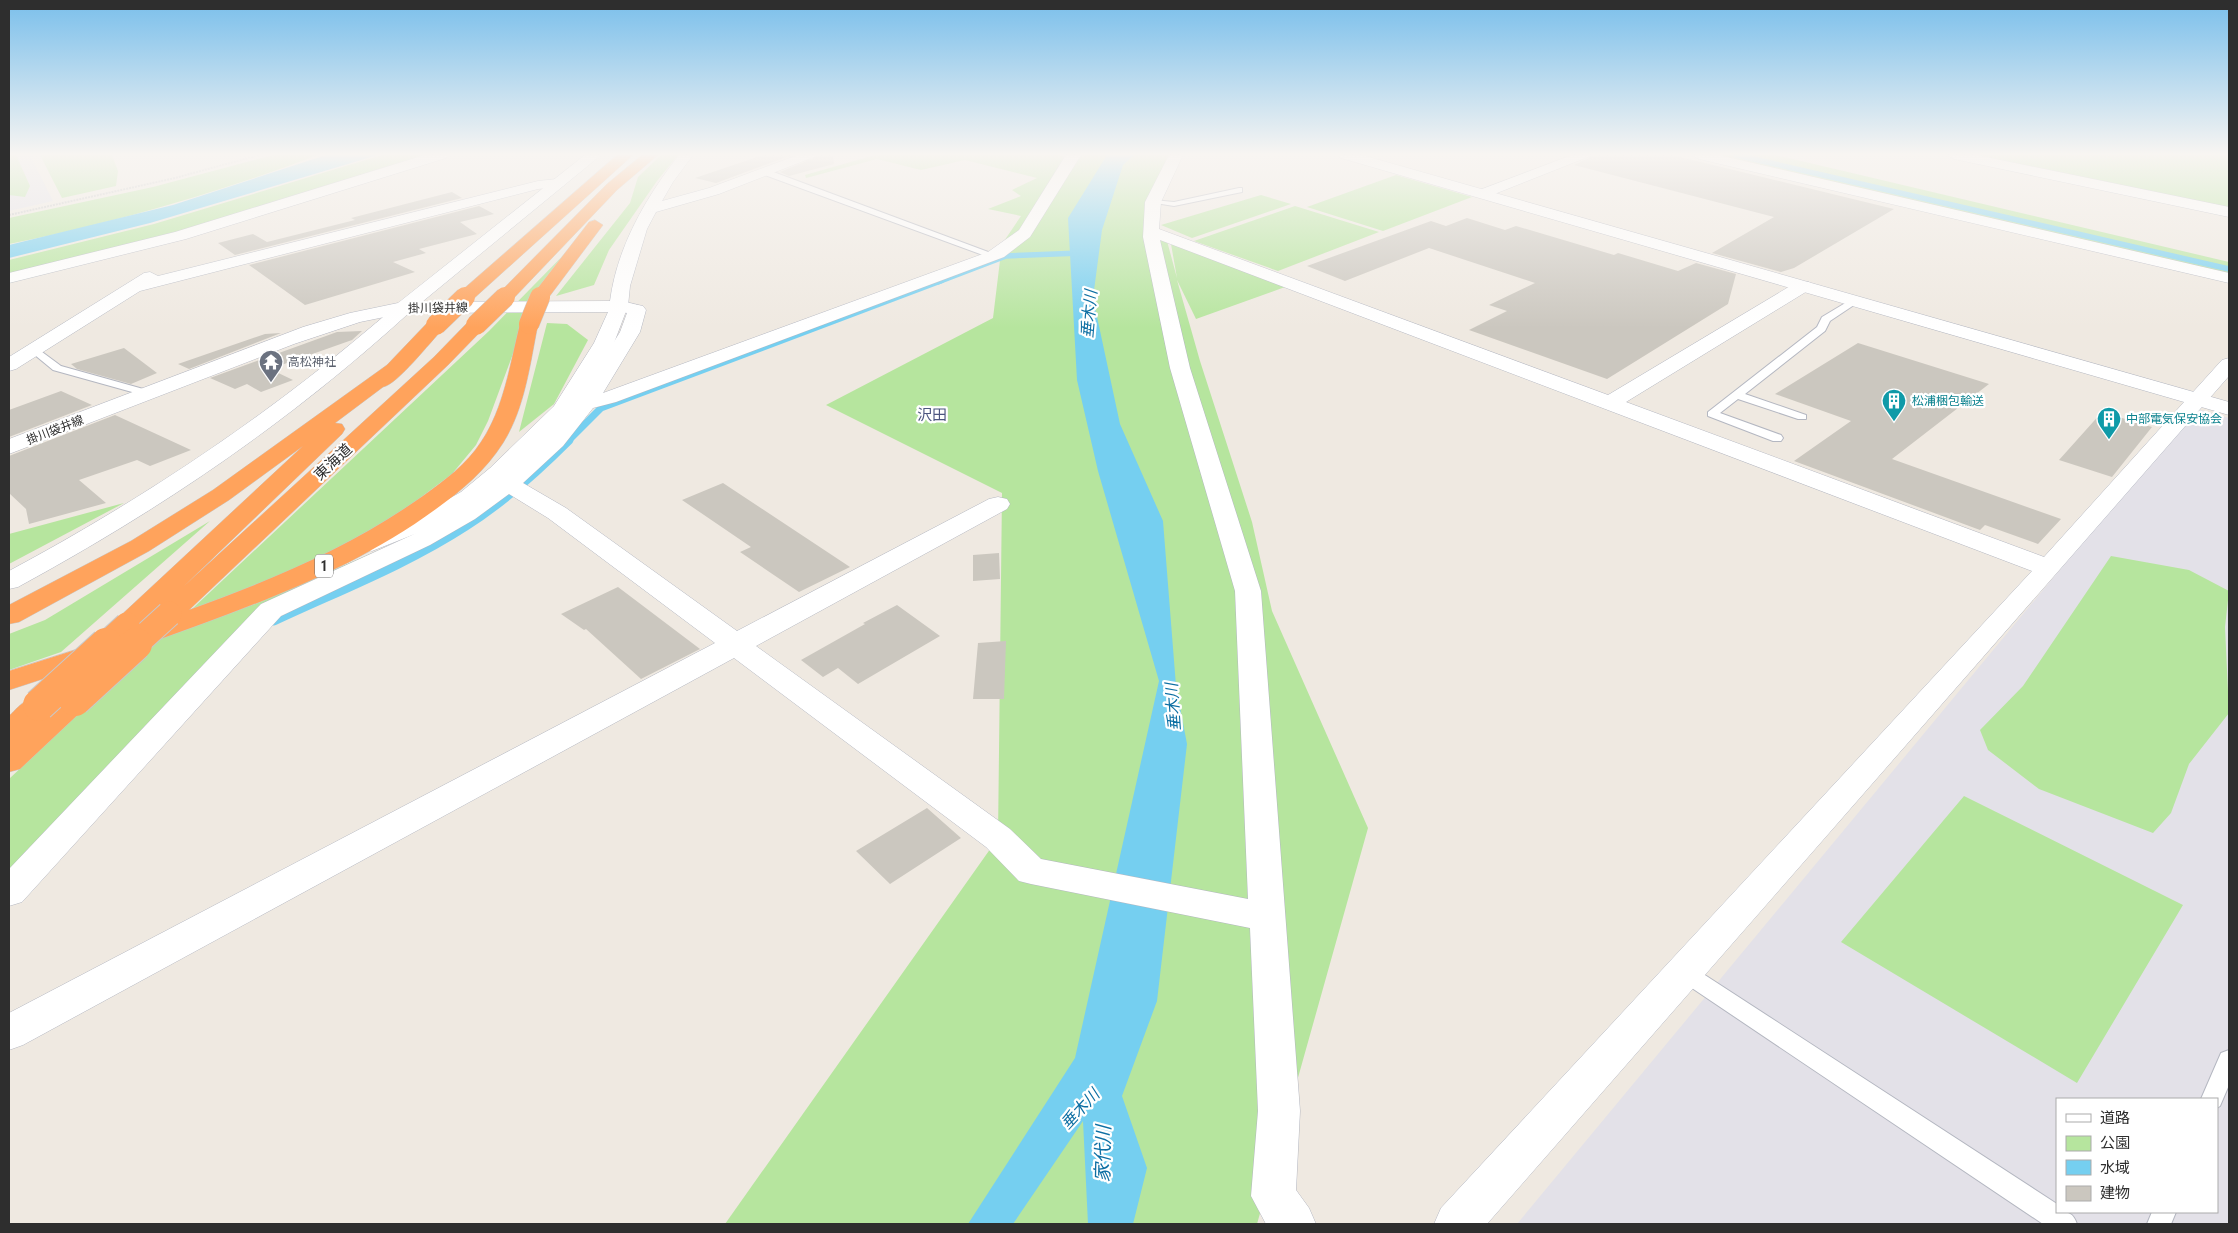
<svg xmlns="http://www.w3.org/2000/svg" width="2238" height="1233" font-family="'Roboto Condensed','Noto Sans JP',sans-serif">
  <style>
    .industrial { fill: #e3e1e8; fill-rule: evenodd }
    .green { fill: #b6e59e }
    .water { fill: #75cff0 }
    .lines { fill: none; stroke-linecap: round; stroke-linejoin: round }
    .stream-far2 { stroke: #75cff0; stroke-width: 5.5 }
    .stream-far1 { stroke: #75cff0; stroke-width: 7 }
    .stream { stroke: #75cff0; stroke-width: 9 }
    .building { fill: #cbc7bf }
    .lane-casing { stroke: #b4b7c1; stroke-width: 2 }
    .street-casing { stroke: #b4b7c1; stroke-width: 1 }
    .secondary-casing { stroke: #b4b7c1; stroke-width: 1 }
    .highway-casing { stroke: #c9c9c9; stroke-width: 1 }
    .path { stroke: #c9c9c9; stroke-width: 2; stroke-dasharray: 2 1; stroke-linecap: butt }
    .lane { fill: #fff; fill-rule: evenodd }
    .street { fill: #fff; fill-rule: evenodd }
    .secondary { fill: #fff; fill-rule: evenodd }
    .highway { fill: #ffa35c; fill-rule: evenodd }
    .highway-bridge-far2-casing { stroke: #c9c9c9; stroke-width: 21; stroke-linecap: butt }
    .highway-bridge-far1-casing { stroke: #c9c9c9; stroke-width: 27; stroke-linecap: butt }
    .highway-bridge-casing { stroke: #c9c9c9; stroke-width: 34; stroke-linecap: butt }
    .highway-bridge-far2 { stroke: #ffa35c; stroke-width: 20 }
    .highway-bridge-far1 { stroke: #ffa35c; stroke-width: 25 }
    .highway-bridge { stroke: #ffa35c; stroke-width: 32 }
    .labels { text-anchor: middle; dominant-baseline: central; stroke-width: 4.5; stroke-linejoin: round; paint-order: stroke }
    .far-street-label { font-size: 12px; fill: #2e2e2e; stroke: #fff }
    .far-worship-label { font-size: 12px; fill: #5b616d; stroke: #fff; text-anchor: start }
    .far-culture-label { font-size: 12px; fill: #0d838f; stroke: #fff; text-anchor: start }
    .shield { fill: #fff; stroke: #6d6d6d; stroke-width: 1 }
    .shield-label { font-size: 14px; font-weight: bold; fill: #2e2e2e }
    .far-quarter-label { font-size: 15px; fill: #4d5680; stroke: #fff }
    .street-label { font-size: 15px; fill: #2e2e2e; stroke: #fff }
    .water-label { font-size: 16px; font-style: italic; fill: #0d6fa3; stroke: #fff }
    .near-water-label { font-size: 19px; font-style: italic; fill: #0d6fa3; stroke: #fff }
  </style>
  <rect width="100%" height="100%" fill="#efe9e1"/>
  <path class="industrial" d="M9,155H30L53,201L9,211Z
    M2194,408L2229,418V1224H1517ZM2057,1099H2217V1212H2057Z"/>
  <path class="green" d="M9,155H16L30,186L25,197L9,195Z
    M40,155H112L118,171L116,186L62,198Z
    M273,155H318C217,193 114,223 9,244V218L153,187Z
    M382,155H441L159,245L9,283V260L154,224Z
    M661,155H678L657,181L609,250L594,285L556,296L630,203L638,177Z
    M875,155H1061L1071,159L1074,155H1178L1146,231L1167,241L1177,278L1171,244L1285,287L1196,319L1177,280L1200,361L1252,522L1272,611L1368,828L1257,1224H725L998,838L1002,493L826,405L993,318L1002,244L1021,216L988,209L1021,196L1012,190L1037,178L965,160L921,170L877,159L806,178L805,175Z
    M1702,155H1776L2229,262V278Z
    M1956,155H2229V211Z
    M1396,175L1472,197L1383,231L1307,207Z
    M1261,195L1291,204L1192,238L1161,225Z
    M1295,206L1379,232L1278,271L1194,241Z
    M582,236L514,351L488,421L476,445L452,474L404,510L351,543L280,576L192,609L489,331Z
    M547,323L567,324L588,340L554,404L519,432Z
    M124,503L9,564V534Z
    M210,521L61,652L9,670V634L45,620Z
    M430,528L263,608L9,877V779L159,638L260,602Z
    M2111,556L2189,570L2229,591L2225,627L2229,713L2189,764L2171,813L2153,833L2039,789L1988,750L1980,730L2023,686Z
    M1964,796L2183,905L2077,1083L1841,942Z"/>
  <path class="water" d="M326,155H378L150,223L9,258V245L173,205Z
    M1107,155H1134L1123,165L1102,230L1093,298L1120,424L1163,521L1176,686L1187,744L1157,1001L1122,1096L1147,1168L1133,1224H1088L1083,1121L1013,1224H968L1075,1058L1159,681L1098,471L1077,380L1068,218Z"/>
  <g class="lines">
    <path class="stream-far2" d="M1736,155L2229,269
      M938,282L1006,256L1081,253"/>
    <path class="stream-far1" d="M567,442L601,408L941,280"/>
    <path class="stream" d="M274,621C338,591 406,565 466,526C504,502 537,472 569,440"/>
  </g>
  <path class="building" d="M763,155H792L716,183L695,178Z
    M821,155H833L834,164L789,176L780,172Z
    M1595,155H1672L1894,209L1794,268L1781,272L1712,253L1774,217L1574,165Z
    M452,192L462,198L235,255L218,243L253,234L267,242L355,220L351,218Z
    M479,206L494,214L460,222L477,234L419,249L426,253L393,262L415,272L305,305L249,265Z
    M1467,218L1505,230L1516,226L1614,255L1618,253L1678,271L1696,263L1736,274L1728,304L1607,379L1469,330L1507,311L1489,305L1535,283L1429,248L1345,281L1307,266L1431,221L1446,226Z
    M362,331L352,340L270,369L293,380L261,392L247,384L235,389L210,378L337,332Z
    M281,333L189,369L178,364L265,334Z
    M1858,343L1989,384L1892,459L2061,519L2038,544L1985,525L1980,530L1794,461L1851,421L1775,394Z
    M124,348L157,373L131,384L77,369L71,364Z
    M61,391L92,405L9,437V410Z
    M2102,412L2152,427L2112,477L2059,460Z
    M115,415L191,450L150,466L137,460L79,480L106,503L29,524L26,509L9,493V456Z
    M723,483L850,567L799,592L740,552L751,547L682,500Z
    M999,553L1000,579L973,581V555Z
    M618,587L700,649L641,679L586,629L584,630L561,614Z
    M897,605L940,636L858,684L838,668L823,677L801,660L865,624L863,623Z
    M1006,641L1004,699H973L978,643Z
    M927,808L961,838L890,884L856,851Z"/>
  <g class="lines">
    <defs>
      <path id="lane" d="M762,170H768L999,256L991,258L762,174Z
        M1239,188H1242V192L1174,206L1149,202L1153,200L1174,202Z
        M1852,299L1860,301L1830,321L1825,331L1745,394L1806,415V419H1798L1738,399L1720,413L1781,435L1783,438L1781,441H1773L1708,416V412L1817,327L1822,317Z
        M34,346L61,366L154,392L156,394L150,397L53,370L30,351V347Z
        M1684,963L1691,966L2057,1204V1212C2069,1212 2073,1213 2077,1224H2043L1677,978L1674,972L1677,966Z
        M2229,1050V1085L2220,1106L2217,1108V1099H2201L2221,1053Z
        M2152,1212H2176L2171,1224H2147Z"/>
      <path id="street" d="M425,155H448L446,158L186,239L9,283V273L175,232Z
        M1066,155H1081L1030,237L1004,257L616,402L593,408L563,446L523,483L566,508L737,631L989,499L998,497L1007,499L1010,504L1007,509L756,646L1010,829L1041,859L1248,899L1235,591L1170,368L1143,237L1145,202L1169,155H1183L1161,202L1159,229L1608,395L1797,282H1809L1812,286L1809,290L1626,402L2044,557L2222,360L2229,358V376L1487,1224H1434L1441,1208L2032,571L1160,240L1190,368L1261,591L1300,1111L1296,1190L1309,1208L1316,1224H1266L1251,1196L1258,1111L1250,928L1031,884L1019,881L986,847L734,658L23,1045L9,1050V1013L715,643L548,518L509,494L475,519L430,545L281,616L22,902L9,906V869L261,604L412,535L457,509L500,479L547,436L577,401L620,332L627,313L613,310L610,306L613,302C623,300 633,304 643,306L646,310L640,332L603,393L988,252L1019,230Z
        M1572,155H1593L1487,197H1477L1475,194L1477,191Z
        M1692,155H1718L2229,273V283L1699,159Z
        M1947,155H1976L2229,207V217L1954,159Z
        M558,179L565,183L563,186L538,189L140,291L16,369L9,371V357L144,273L150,272L158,276L538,181Z
        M404,303L410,304L413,308L410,312C288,423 163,508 18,587L9,589V571C149,496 278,409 398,304Z"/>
      <path id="secondary" d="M585,155H601L422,302L610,301C617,247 646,197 679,155H693L673,182L662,201L709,188L798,155H819L719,194L656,212L647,229L630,286L628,306L614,343L570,415L506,478L477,502L440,524L372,551L363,548L359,543L363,538L422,514L461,492L490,468L554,406L594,343L608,312L404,313L360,322L294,344L9,454V439L303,327L350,313L398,303Z
        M1339,155H1362L2229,402V415L1341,158Z"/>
      <path id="highway" d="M617,155H633L471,301H459L456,297L459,293Z
        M642,155H658L617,190L511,301H499L496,297L499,293L607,184Z
        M595,220L603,225L546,301H534L531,297L534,293L589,222Z
        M529,318L536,320L538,324C530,364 525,408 503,443C486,470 461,491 436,509C350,572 251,606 152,642L142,645L132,642L128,636L130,633L117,631L113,625L117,619L303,446L229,500L149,551L19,622L9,624V605L131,541L213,490L387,365L429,321H443L445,325L443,329C430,342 398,384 383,387L335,423L342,424L345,429L342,434L183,587L434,357L469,321H483L485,325L483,329L448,365L189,610C272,580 351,547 423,496C444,481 467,464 481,442C504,408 510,364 520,324L522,320ZM157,612L155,614L160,620L141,627Z
        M94,644L104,647L108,653L104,659L9,690V671Z
        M75,690L86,693L90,700L86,707L20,769L9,772V716C22,703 30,693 50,698L53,703L64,693Z"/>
    </defs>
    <use href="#lane" class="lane-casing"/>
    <use href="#street" class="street-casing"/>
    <use href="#secondary" class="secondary-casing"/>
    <use href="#highway" class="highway-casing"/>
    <path class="path" d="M9,215L175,178L259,155"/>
    <use href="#lane" class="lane"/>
    <use href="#street" class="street"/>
    <use href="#secondary" class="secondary"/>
    <use href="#highway" class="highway"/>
    <defs>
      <path id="highway-bridge-far2" d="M529,324L540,297
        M436,325L465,297
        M476,325L505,297"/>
      <path id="highway-bridge-far1" d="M105,645L127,625
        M135,645L169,614"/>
      <path id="highway-bridge" d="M75,700L136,644
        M39,705L106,644"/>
    </defs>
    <use href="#highway-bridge-far2" class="highway-bridge-far2-casing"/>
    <use href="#highway-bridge-far1" class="highway-bridge-far1-casing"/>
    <use href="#highway-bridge" class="highway-bridge-casing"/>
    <use href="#highway-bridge-far2" class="highway-bridge-far2"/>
    <use href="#highway-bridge-far1" class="highway-bridge-far1"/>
    <use href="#highway-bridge" class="highway-bridge"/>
  </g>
  <linearGradient id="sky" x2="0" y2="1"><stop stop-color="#7abfeb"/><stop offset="0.47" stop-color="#f8f5f2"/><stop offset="1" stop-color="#f8f5f2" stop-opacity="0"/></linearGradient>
  <rect width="2238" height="328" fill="url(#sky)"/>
  <defs>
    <symbol id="temple-pin" viewBox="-11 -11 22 30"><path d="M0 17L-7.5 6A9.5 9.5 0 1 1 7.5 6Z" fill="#6b7280" stroke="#fff"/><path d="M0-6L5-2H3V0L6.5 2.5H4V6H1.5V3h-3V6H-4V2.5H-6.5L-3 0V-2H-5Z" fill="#fff"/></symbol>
    <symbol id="building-pin" viewBox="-11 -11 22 30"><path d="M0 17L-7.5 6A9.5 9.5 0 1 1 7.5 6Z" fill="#0f9aa8" stroke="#fff"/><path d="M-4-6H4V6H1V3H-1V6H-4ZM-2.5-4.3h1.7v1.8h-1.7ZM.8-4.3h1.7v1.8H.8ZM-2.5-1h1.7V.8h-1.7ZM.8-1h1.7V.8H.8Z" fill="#fff"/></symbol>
  </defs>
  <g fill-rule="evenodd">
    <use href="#temple-pin" x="257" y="348" width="28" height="38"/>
    <use href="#building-pin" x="1880" y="387" width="28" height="38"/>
    <use href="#building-pin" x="2095" y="405" width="28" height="38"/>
  </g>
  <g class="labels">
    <g class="far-street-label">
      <text transform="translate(438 308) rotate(-1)">掛川袋井線</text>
      <text transform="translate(55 430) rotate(-21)">掛川袋井線</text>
    </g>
    <g class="far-worship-label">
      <text x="288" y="362">高松神社</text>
    </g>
    <g class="far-culture-label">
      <text x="1912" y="401">松浦梱包輸送</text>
      <text x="2126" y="419">中部電気保安協会</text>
    </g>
    <rect class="shield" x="315" y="554.5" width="18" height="23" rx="4"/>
    <g class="shield-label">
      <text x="324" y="566">1</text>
    </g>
    <g class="far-quarter-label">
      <text x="932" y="415">沢田</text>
    </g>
    <g class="street-label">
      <text transform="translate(333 462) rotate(-43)">東海道</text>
    </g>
    <g class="water-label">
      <text transform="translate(1089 314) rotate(-85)">垂木川</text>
      <text transform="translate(1173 707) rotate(-94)">垂木川</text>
      <text transform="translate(1080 1109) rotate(-47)">垂木川</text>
    </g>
    <g class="near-water-label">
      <text transform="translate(1103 1154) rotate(-89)">家代川</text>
    </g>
  </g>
  <rect width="2238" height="1233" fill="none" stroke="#2e2e2e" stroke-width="20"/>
  <rect x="2056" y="1098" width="162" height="115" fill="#ffffff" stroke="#ababab"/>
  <rect x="2066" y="1114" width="25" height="8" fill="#ffffff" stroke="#ababab"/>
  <text x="2100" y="1123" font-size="15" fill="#2e2e2e">道路</text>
  <rect x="2066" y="1136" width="25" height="15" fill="#b6e59e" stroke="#ababab"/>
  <text x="2100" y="1148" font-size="15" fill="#2e2e2e">公園</text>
  <rect x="2066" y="1160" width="25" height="15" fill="#75cff0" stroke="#ababab"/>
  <text x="2100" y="1173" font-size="15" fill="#2e2e2e">水域</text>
  <rect x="2066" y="1186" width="25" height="15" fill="#cbc7bf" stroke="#ababab"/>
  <text x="2100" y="1198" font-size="15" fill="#2e2e2e">建物</text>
</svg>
